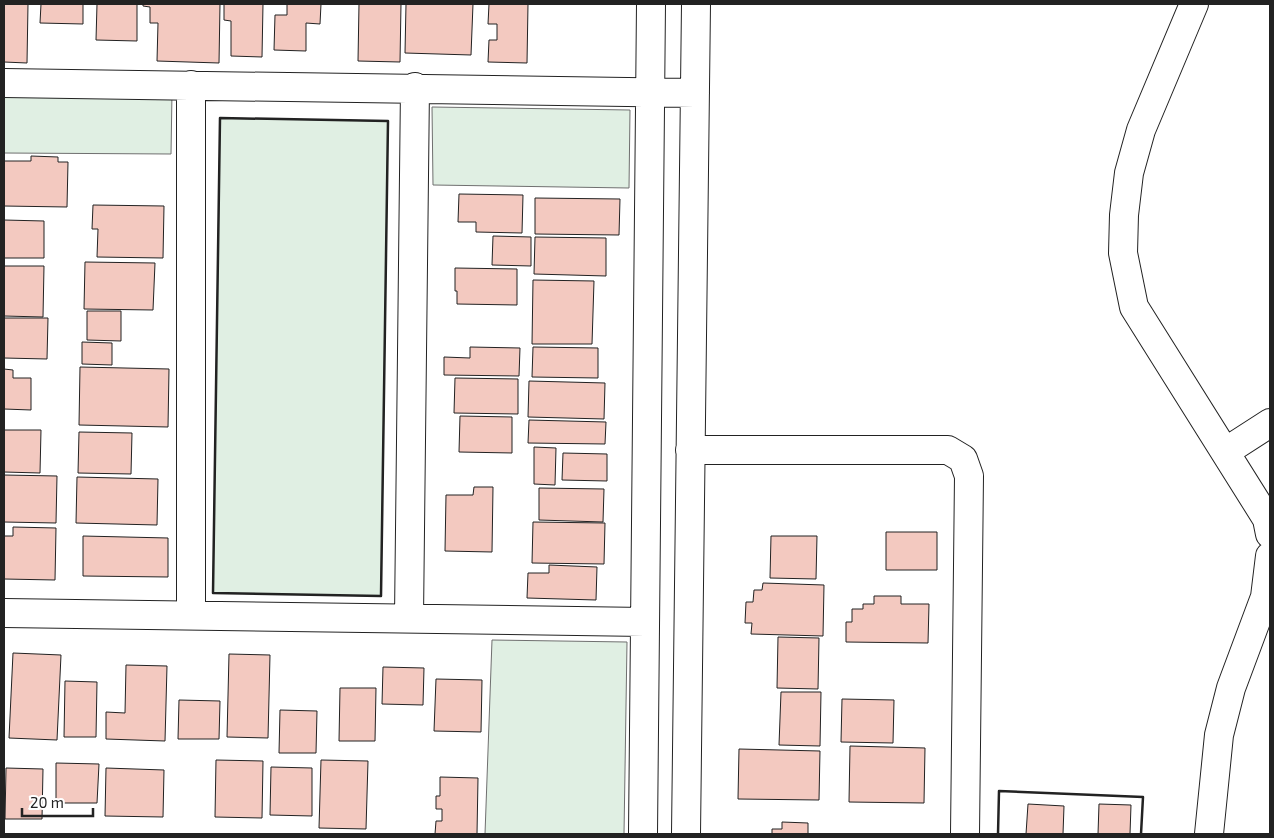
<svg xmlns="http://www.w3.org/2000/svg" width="1274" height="838" font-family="'Exo 2',sans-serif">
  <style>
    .green { fill: #e0efe3; stroke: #6f6f6f }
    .building { fill: #f3c9c0; stroke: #222 }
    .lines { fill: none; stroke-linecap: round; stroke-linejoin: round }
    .minor-casing { stroke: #222; stroke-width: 30 }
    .minor { stroke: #fff; stroke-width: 28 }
    .wall { stroke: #222; stroke-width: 2.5 }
  </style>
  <rect width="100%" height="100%" fill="#fff"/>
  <path class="green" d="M4,91L172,93L171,154L4,153Z
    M432,107L630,110L629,188L433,185Z
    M220,118L388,121L381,596L213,593Z
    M492,640L627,642L624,834H485Z"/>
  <path class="building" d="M4,4H28L27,63L4,62Z
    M41,4H83V24L40,23Z
    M97,4H137V41L96,40Z
    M143,4H220L219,63L157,61L158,23H150V7L143,6Z
    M224,4H263L262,57L231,56V21L224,20Z
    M287,4H321L320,24L306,23V51L274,50L275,15H287Z
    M359,4H401L400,62L358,61Z
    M406,4H473L471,55L405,53Z
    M489,4H528L527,63L488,62L489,40H497V24H488Z
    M31,156L58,157V162H68L67,207L4,206V161H31Z
    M459,194L523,195L522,233L476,232V222H458Z
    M535,198L620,199L619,235L535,234Z
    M93,205L164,206L163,258L97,257L98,229H92Z
    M4,220L44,221V258H4Z
    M493,236L531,237V266L492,265Z
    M535,237L606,238V276L534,274Z
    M85,262L155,263L153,310L84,309Z
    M4,266H44L43,317L4,316Z
    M455,268L517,269V305L457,304V291H455Z
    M533,280L594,281L592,344H532Z
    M87,311H121V341L87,340Z
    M4,318H48L47,359L4,358Z
    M82,342L112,343V365L82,364Z
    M470,347L520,348L519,376L444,375V357L470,358Z
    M533,347L598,348V378L532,377Z
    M80,367L169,369L168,427L79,425Z
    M4,369L13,370V378H31V410L4,409Z
    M455,378L518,379V414L454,413Z
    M529,381L605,383L604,419L528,417Z
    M460,416L512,417V453L459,452Z
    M529,420L606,422L605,444L528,443Z
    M4,430H41L40,473L4,472Z
    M79,432L132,433L131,474L78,473Z
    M534,447L556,448L555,485L534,484Z
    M563,453L607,454V481L562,480Z
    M4,475L57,476L56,523L4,522Z
    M77,477L158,479L157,525L76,523Z
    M474,487H493L492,552L445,551L446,495H473Z
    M539,488L604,489L603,522L539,520Z
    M533,522L605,523L604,564L532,563Z
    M13,527L56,528L55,580L4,579V536H13Z
    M886,532H937V570H886Z
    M83,536L168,538V577L83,576Z
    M771,536H817L816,579L770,578Z
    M549,565L597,567L596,600L527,598L528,573H549Z
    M763,583L824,585L823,636L751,634L752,623H745L746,602H753L754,590H762Z
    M874,596H901V604H929L928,643L846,642V622H852V609H863V604H874Z
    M778,637L819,638L818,689L777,688Z
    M13,653L61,655L57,740L9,738Z
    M229,654L270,655L268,738L227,737Z
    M126,665L167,666L165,741L106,739V712L125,713Z
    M383,667L424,668L423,705L382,704Z
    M436,679L482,680L481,732L434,731Z
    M65,681L97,682L96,737H64Z
    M340,688H376L375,741H339Z
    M781,692H821L820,746L779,745Z
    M842,699L894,700L893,743L841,742Z
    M179,700L220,701L219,739H178Z
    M280,710L317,711L316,753H279Z
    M850,746L925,748L924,803L849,802Z
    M739,749L820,751L819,800L738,799Z
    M216,760L263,761L262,818L215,817Z
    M321,760L368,761L366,829L319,828Z
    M56,763L99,764L97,803H56Z
    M271,767L312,768V816L270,815Z
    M6,768L43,769L42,819H5Z
    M106,768L164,770L163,817L105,816Z
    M440,777L478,778L477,834H435L436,821H442V809H436V796H440Z
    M1028,804L1064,806L1063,834H1026Z
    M1099,804L1131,805L1130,834H1098Z
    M782,822L808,823V834H772V829H782Z"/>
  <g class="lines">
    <defs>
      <path id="minor" d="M1194,4L1141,130L1129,173L1124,215L1123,253L1134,307L1267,519L1270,534
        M4,83L695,93
        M191,85V615
        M690,450H948L963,459L969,476L965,834
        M1225,452L1270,423
        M4,613L645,622
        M409,618L415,87
        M643,834L651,4
        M686,834L696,4
        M1209,834L1219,735L1231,688L1265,597L1270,556"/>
    </defs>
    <use href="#minor" class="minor-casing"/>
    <use href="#minor" class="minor"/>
    <path class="wall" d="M220,118L388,121L381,596L213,593Z
      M998,834L999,791L1143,797L1141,834"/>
  </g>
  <rect width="1274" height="838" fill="none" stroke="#222222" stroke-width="10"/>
  <path d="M22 808v8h71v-8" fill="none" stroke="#222222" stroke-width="2.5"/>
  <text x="30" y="808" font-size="15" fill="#222222" stroke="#ffffff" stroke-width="4" paint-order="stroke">20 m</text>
</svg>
